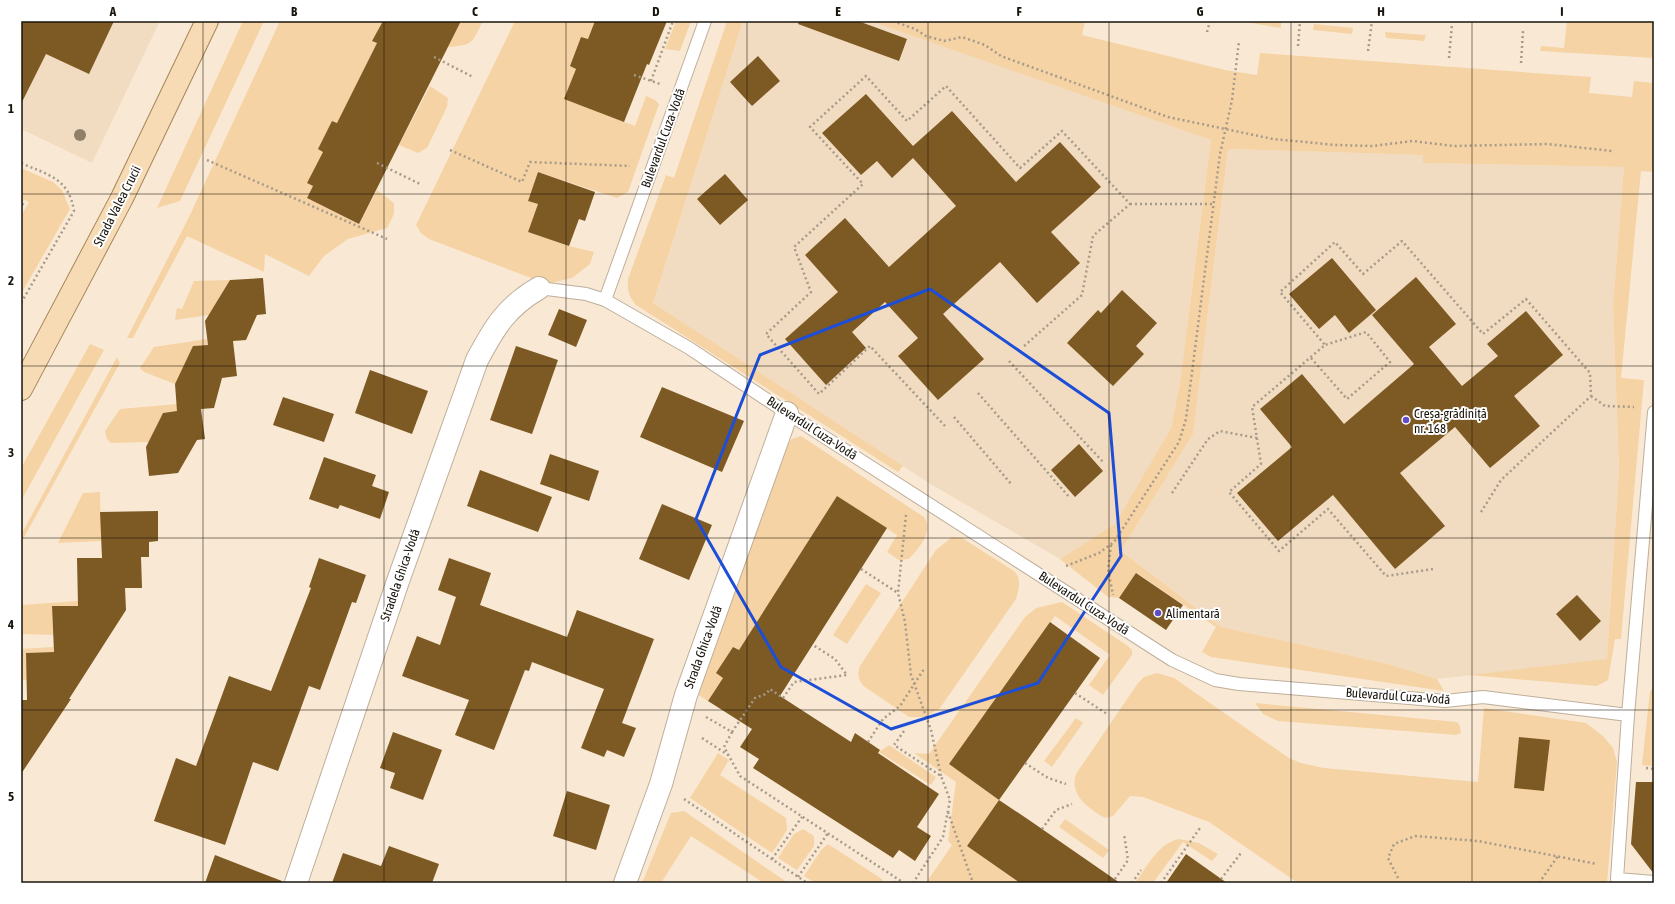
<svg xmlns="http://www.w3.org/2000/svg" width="1675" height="904" font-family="'Asap Condensed',sans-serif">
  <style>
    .built { fill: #f1dcc1 }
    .green { fill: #f6d3a4 }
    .building { fill: #7d5923 }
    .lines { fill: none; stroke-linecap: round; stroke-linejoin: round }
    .service-casing { stroke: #beae9a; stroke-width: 14 }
    .minor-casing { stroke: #beae9a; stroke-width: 24 }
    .primary-casing { stroke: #a58659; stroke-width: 24 }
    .path { stroke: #a69a8a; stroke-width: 2.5; stroke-dasharray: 2 3; stroke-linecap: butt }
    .service { stroke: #fff; stroke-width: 12 }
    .minor { stroke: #fff; stroke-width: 22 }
    .primary { stroke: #f7dbb5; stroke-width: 22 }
    .tree { fill: #918069 }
    .marked { fill: none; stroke: #1d4ed8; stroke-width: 3; stroke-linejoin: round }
    .grid { fill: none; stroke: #19140c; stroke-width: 1; stroke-opacity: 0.55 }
    .poi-dot { fill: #5f4ec6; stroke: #fff; stroke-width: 1.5 }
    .labels { text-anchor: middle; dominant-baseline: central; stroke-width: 4; stroke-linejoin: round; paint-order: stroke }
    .street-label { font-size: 13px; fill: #19140c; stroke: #fff }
    .poi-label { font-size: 13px; fill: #19140c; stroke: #fff; text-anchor: start }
    .neatline { fill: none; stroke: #19140c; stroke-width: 1.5 }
    .grid-label { font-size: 13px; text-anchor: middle; font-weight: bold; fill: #19140c }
  </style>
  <rect width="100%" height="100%" fill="#f9e9d4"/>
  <path class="built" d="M21,21H160L92,163L21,129Z
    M743,21H870L1211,140L1180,383L1171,428L1115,524L1060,559L932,485L653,303Z
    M1228,149L1424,155V163L1624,167L1613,305L1619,469L1607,660L1437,679L1388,664L1221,627L1121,551L1193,434Z"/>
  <path class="green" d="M243,21H264L180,201L157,208Z
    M280,21H383L372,41L377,43L337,123L332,121L323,152L307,183L313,186L307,198L359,224L377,190L394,203V214L387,228L348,239L324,256L309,276L265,254L264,272L187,236L133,338H127L189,217Z
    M461,21H483C471,44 474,45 447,47Z
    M515,21H595L588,39L581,37L570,66L576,69L565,99L635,126L646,96L655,100L659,104L628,192L617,198L538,172L528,201L538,204L528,232L569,246L594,252L590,264L572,278L547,284L429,239L421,233L416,225Z
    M676,21H691L680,51L665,49Z
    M727,21H743L653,303L903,466L898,472L636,305C629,296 627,291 628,279L666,175L674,178Z
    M870,21H1085L1082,35L1225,70L1257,75L1260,53L1591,77L1589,93L1632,97L1634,81L1654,83V172L1641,171L1621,378L1644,380L1621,639H1615L1608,680L1597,686L1469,675L1607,659L1619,469L1613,305L1624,167L1423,163V155L1228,149L1193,434L1121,551L1221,627L1388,664L1437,679L1444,691L1211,657L1202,652L1216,627L1137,573L1119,598L1108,597L1060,559L1115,524L1171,428L1180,383L1211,140Z
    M1239,21H1281V28Z
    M1567,21H1654V58L1540,51L1541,46L1564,48Z
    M1314,24L1353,28L1352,34L1313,30Z
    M1385,32L1426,35L1424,41L1386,38Z
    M430,86L448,98L447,107L427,148L418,153L399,145Z
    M21,168L53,182L62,190L70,209L21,294V216L29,202L21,198Z
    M230,280L209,315L175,320L177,308L182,309L194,281Z
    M207,339L208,345L193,346L175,384L144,372L140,368L154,347Z
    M90,344L104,350L21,501V468Z
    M117,357L120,363L21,543V535Z
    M177,404L178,411L163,413L149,442L111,443L107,439L105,431L120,409Z
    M801,436L924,517C934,531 919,548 909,559L899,560L887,552L897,535L837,496L739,650L733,647L717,673L723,678L708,701L697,694L784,448L792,439Z
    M100,492L101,541L58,543L83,493Z
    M952,537L962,538L1014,571C1022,579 1019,589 1016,599L940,708L925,717H909L865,687C858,680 857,675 860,666L936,550Z
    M866,584L881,593L847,644L833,635Z
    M78,601V606L52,607L53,635L21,634V605Z
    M1062,602L1128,646L1132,650V655L1103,695L1089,685L1110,655L1055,616L949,764L999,800L967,846L1020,883H926L952,845L948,841L956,782L914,753L929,754L1025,617L1036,608Z
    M53,647L54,652L26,653L27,680H21V649Z
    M1157,673L1174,678L1289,758L1301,763L1324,768L1478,782L1484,708L1586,723L1603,736L1613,748L1617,762L1607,883H1298L1209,822L1143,797L1130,796L1113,816L1105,818C1088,808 1069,795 1076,774L1138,683L1144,677Z
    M1654,687V766L1642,765L1650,691Z
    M1255,703L1457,722L1460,726L1461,733L1456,735L1278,721L1263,714Z
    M1076,718L1083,723L1052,767L1044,761Z
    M889,745L936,777L931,785L879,752Z
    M718,753L729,760L720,775L786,818L787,830L772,853L690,798Z
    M684,811L788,883H764L691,836L661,883H642L671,813Z
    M1065,819L1109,850L1103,858L1059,827Z
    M803,829L814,836V846L797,870L778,858L794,834Z
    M1179,839L1199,843L1218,854L1212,861L1183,842L1153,883H1135C1147,867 1158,843 1179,839Z
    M828,844L882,879L883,883H815L804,876L821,850Z"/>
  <path class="building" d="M21,21H114L89,74L46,54L21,104Z
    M383,21H461L359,224L307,198L313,186L307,183L323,152L318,149L332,121L337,123L377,43L372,41Z
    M595,21H667L649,65L647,64L624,122L564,99L576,69L570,66L581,37L588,39Z
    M799,21H858L907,39L899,61L798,24Z
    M758,56L780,81L752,106L730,82Z
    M866,94L913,146L952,111L1016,182L1060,142L1101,187L1051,232L1080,263L1037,303L1000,262L943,314L984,359L938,400L898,356L918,338L885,302L852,332L866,348L826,385L785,339L838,292L805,255L845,218L889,267L956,206L913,158L892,178L877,161L861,175L822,133Z
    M538,172L595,192L585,221L579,219L569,246L528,232L538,204L528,201Z
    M725,174L748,200L720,225L697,199Z
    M1332,258L1376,310L1349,333L1335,315L1319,329L1289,294Z
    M1416,277L1456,324L1429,347L1462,386L1498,356L1487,344L1526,311L1563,355L1514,396L1540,426L1490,468L1455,427L1400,473L1445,526L1395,569L1333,495L1278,541L1237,493L1292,447L1260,409L1302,374L1344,424L1414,364L1372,315Z
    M263,278L266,314L257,315L246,340L233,341L237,376L222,378L214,408L201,409L205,439L197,440L178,473L149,476L146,447L163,413L177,411L175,384L193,346L208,345L205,321L230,280Z
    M1122,290L1157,323L1136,346L1144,354L1113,386L1067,343L1098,310L1101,313Z
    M559,309L587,320L576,347L548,335Z
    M516,346L558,360L532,434L490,420Z
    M370,370L428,391L412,434L355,413Z
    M662,387L744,421L722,472L640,437Z
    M283,397L334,414L324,442L273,425Z
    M1079,444L1103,471L1075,497L1051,470Z
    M550,454L599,471L589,501L540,484Z
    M324,457L376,475L372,486L389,492L380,519L340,505L338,509L309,499Z
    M480,470L552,497L538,532L467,506Z
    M837,496L887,528L780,696L851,742L855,733L880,750L878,753L939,794L917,827L931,836L915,861L899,850L893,858L753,768L759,759L740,747L752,729L708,701L723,678L716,673L733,647L739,650Z
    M662,504L712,525L689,580L639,559Z
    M158,511V541L149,542V557H141L142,588H125L126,610L69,699H71L21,774V700H27L26,653L54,652L52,606H78L77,558H102L100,512Z
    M319,558L366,575L356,603L352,602L320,690L309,686L278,771L253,762L225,845L154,821L176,758L196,766L229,676L271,691L311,588L309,587Z
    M449,558L491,573L480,605L567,637L577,610L654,639L622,723L636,728L624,757L607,750L604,757L581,748L604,689L532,662L529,671L525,670L494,750L455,735L469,700L402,676L417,636L440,645L456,597L438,590Z
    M1136,573L1183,605L1166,630L1119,598Z
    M1577,595L1601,621L1580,641L1556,614Z
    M1050,622L1100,658L999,800L949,764Z
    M393,732L442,750L423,800L390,788L395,773L380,768Z
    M1519,737L1550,740L1544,791L1514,788Z
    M1636,782H1654V874L1631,844Z
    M567,791L610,805L596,850L553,836Z
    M999,800L1029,820L1120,883H1020L967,846Z
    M389,846L439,864L432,883H332L343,853L381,866Z
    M1186,854L1227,883H1166Z
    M215,855L282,881V883H205Z"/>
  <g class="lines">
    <defs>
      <path id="service" d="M539,288L586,294L605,300L689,348L787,413L1172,660L1215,680L1239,684L1445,701L1483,697L1628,715
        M605,300L705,21
        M1654,412L1628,715L1617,879L1654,882"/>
      <path id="minor" d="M296,883L398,581L477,360C494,328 506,307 539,288
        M625,883L661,784L686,695L787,413"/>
      <path id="primary" d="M21,389L122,198L207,21"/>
    </defs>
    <use href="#service" class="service-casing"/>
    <use href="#minor" class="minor-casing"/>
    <use href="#primary" class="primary-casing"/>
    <path class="path" d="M893,21L915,29L926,36L944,41L962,37L985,45L1001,56L1168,117L1273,139L1336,145L1373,146L1412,141L1454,146L1548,144L1612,151
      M1207,32L1210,21
      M1298,46L1300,21
      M1368,51L1372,21
      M434,57L473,77
      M1449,58L1452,24
      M1521,63L1523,31
      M634,75L660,84
      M651,81L673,21
      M450,150L522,182L530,162L630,166
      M207,160L387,239
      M21,163C48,175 69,178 74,211L21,303
      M377,163L420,184
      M21,200L24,202L21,207
      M1130,204H1213
      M1311,358L1347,399L1390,362L1366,332L1325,345
      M1009,361L1104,463
      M978,393L1070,498
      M1591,396L1605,406L1634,407
      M954,417L1012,485
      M945,426L870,346L819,394L766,334L811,292L794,247L863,184L810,127L866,76L907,121L946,86L1020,168L1062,131L1130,204L1093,236L1082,295L1023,347
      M1172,493L1208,439L1220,431L1257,438
      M906,515L898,593L905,622L911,675L931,730L941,776
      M1111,545L1108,569L1113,595
      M1066,566L1099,553L1114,542L1179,442L1186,419L1220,154L1232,100L1239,41
      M861,569L898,593
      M1433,569L1386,576L1328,509L1279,551L1229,492L1261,464L1252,407L1325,345L1280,292L1335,242L1363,274L1402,241L1483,334L1526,299L1590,373L1591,396L1501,480L1481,512
      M1075,693L1107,714
      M706,717L732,732L724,747L740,776L904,883
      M904,731L894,745L941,776L950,800L943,837L913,883
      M732,732L755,698L766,694L770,689L783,698L794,682L847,675L835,659L813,645
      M702,738L728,755
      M868,742L883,719L900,706L924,669
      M1025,763L1048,778L1066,784
      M1646,768L1654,769
      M684,799L807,883
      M948,812L973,883
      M1042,829L1056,810L1072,804
      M772,859L802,817
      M798,877L828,833
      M1398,878L1388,858L1394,844L1415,836L1478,841L1597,864
      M1115,879L1128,860L1124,834
      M1221,879L1241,853
      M894,883L897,879
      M1132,883L1141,870
      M1161,883L1200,828
      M1539,883L1558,856"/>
    <use href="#service" class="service"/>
    <use href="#minor" class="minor"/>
    <use href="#primary" class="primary"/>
  </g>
  <circle class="tree" cx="80" cy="135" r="6"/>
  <path class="marked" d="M930,289L1109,413L1121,556L1038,683L891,729L781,667L696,519L760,355Z"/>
  <path class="grid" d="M203,21V883M384,21V883M566,21V883M747,21V883M928,21V883M1109,21V883M1291,21V883M1472,21V883M21,194H1654M21,366H1654M21,538H1654M21,710H1654"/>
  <g class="poi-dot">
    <circle cx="1406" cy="420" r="4"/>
    <circle cx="1158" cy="613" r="4"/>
  </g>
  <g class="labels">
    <g class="street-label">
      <text transform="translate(663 138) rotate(-70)">Bulevardul Cuza-Vodă</text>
      <text transform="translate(117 206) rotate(-63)">Strada Valea Crucii</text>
      <text transform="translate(812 428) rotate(33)">Bulevardul Cuza-Vodă</text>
      <text transform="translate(400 575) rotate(-71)">Stradela Ghica-Vodă</text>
      <text transform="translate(1084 603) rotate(33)">Bulevardul Cuza-Vodă</text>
      <text transform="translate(703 647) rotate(-70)">Strada Ghica-Vodă</text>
      <text transform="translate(1398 696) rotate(4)">Bulevardul Cuza-Vodă</text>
    </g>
    <g class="poi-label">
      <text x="1414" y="413">Creșa-grădiniță<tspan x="1414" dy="15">nr. 168</tspan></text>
      <text x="1166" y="613">Alimentară</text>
    </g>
  </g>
  <rect width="1675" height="904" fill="none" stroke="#ffffff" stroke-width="44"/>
  <rect x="22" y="22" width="1631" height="860" class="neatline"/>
  <g class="grid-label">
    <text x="113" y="16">A</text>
    <text x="294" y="16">B</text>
    <text x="475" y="16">C</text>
    <text x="656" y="16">D</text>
    <text x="838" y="16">E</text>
    <text x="1019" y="16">F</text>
    <text x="1200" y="16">G</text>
    <text x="1381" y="16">H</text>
    <text x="1562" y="16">I</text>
    <text x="11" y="113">1</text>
    <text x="11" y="285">2</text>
    <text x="11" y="457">3</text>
    <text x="11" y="629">4</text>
    <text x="11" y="801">5</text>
  </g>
</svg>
